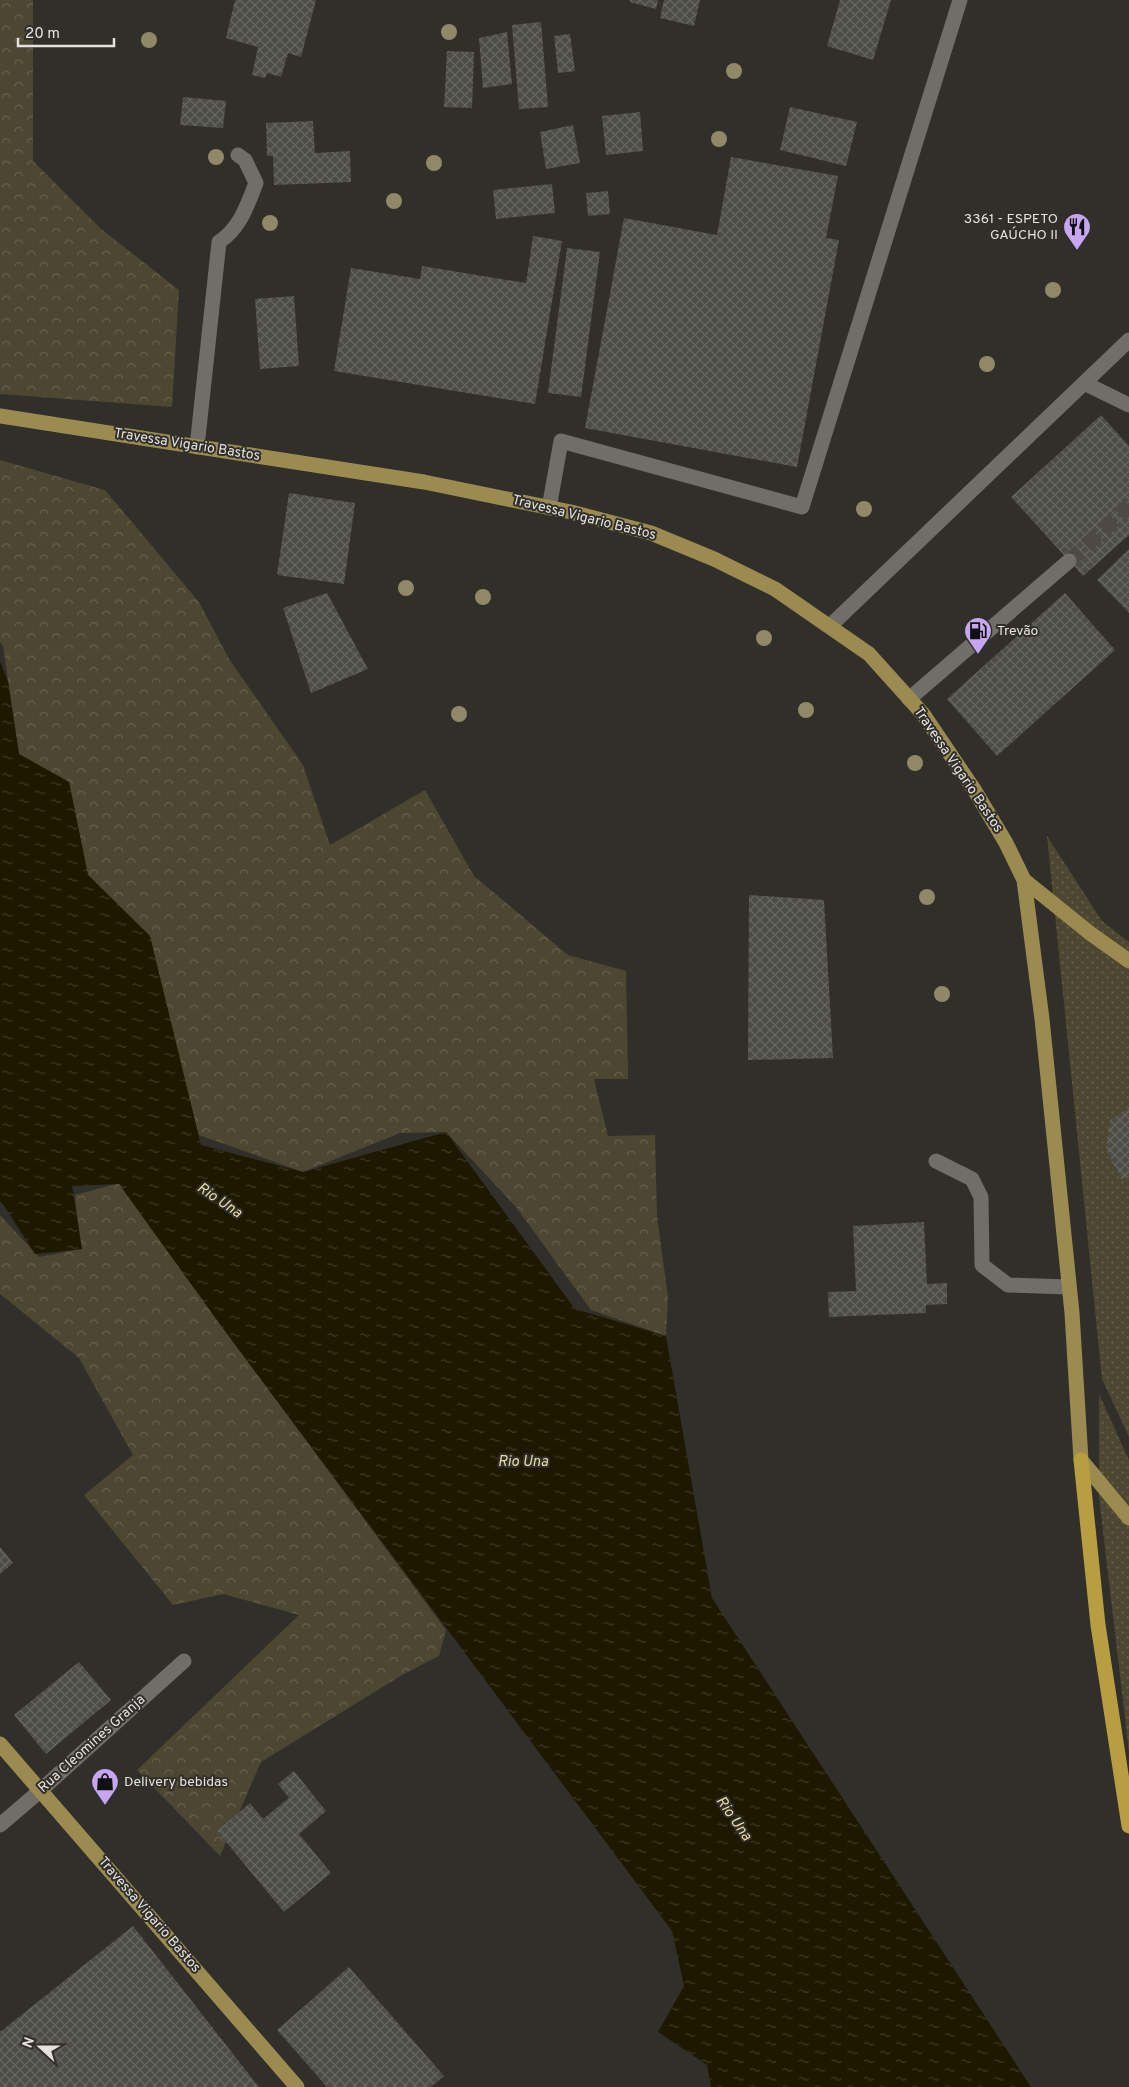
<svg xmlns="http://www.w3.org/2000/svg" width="1129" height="2087" font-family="Overpass,sans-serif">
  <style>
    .grass { fill: url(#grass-dots) }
    .forest { fill: url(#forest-crowns) }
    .water { fill: url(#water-ripples) }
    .building { fill: url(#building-cross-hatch) }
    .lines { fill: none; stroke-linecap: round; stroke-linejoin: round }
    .minor-tunnel { stroke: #4b4a45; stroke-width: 15; stroke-dasharray: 15 8; stroke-linecap: butt }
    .minor { stroke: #706e69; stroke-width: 15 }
    .major { stroke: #9b8b50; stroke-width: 15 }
    .highway { stroke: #b89e40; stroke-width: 15 }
    .tree { fill: #918868 }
    .labels { text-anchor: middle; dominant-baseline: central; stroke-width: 4; stroke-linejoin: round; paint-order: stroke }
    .poi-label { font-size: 14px; fill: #e3e2df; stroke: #302f2a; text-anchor: start }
    .street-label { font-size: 14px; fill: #e3e2df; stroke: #302f2a }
    .water-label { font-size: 15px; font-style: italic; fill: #ebdba5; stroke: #302f2a }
  </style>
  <defs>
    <pattern id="grass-dots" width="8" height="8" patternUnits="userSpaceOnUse" patternTransform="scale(1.25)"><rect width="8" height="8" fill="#4d4630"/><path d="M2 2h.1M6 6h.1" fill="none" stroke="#66604e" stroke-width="1.8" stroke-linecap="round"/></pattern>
    <pattern id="forest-crowns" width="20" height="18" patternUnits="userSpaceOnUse" patternTransform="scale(1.25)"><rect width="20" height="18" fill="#4d4630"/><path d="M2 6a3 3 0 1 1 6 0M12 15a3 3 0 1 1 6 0" fill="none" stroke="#66604e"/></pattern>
    <pattern id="water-ripples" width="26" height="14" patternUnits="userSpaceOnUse" patternTransform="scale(1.25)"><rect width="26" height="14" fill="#1f1801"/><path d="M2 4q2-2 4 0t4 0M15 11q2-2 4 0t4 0" fill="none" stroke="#3f3926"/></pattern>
    <pattern id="building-cross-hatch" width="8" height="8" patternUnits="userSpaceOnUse" patternTransform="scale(1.25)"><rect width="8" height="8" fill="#4d4c47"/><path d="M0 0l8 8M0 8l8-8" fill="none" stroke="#666661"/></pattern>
  </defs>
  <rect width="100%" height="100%" fill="#302f2a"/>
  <path class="grass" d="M1047,836L1102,921L1129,942V1437L1102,1379Z
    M1099,1394L1129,1460V1752L1099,1497Z"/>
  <path class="forest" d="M0,0H33V161L101,229L179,290L172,407L0,394Z
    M0,460L105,490L199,602L229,659L303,765L330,845L425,790L474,876L568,955L626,971L628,1079H594L608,1136L655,1135L657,1216L668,1297L666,1336L591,1310L516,1207L446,1132L400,1133L303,1172L196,1134L150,936L88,875L69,782L19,754L3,646L0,642Z
    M119,1183L222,1327L446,1630L439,1656L402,1675L261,1762L220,1856L137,1770L299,1615L223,1594L173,1605L84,1495L133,1455L79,1358L0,1294V1215L39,1257L81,1249L75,1195Z"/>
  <path class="water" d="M0,661L8,682L19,754L69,782L88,875L150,936L201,1145L303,1172L446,1132L575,1309L666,1336L712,1598L1031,2087H711L707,2065L658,2032L684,1986L672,1931L222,1327L119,1184L72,1186L82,1249L35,1254L3,1204L0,1202Z"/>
  <path class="building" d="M235,0H316L301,57L288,53L281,77L267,73L265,78L252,75L258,47L226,38Z
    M630,0H658L656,9L630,2Z
    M664,0H700L694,26L660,18Z
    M840,0H891L873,60L827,46Z
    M541,22L548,107L519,109L512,25Z
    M507,32L512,84L483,88L479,38Z
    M570,34L575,71L558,73L554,36Z
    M447,51L474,52L472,108L444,107Z
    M183,97L226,101L223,128L180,125Z
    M790,107L857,122L846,166L780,150Z
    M640,112L643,151L606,155L602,116Z
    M313,121L315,153L350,151L351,182L274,185L273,156H267L266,123Z
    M573,125L580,163L546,169L540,132Z
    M731,157L838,176L826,238L839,240L797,467L585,428L624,218L717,235Z
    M552,184L555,213L496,219L493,190Z
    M608,191L610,214L588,216L586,193Z
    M533,236L562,241L535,404L334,371L351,268L420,279L422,266L526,283Z
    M567,248L600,252L581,397L548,393Z
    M294,296L299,366L260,369L255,299Z
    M1101,415L1129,446V535L1083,576L1011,497Z
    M289,493L355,503L344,584L277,575Z
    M1129,549V613L1097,580Z
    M327,593L368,669L311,693L283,608Z
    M1065,593L1115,650L997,756L947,699Z
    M749,895L824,900L833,1058L748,1060Z
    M1129,1108V1176L1122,1180L1106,1149L1110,1120Z
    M924,1222L927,1284L947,1283V1304L926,1305V1313L829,1317L828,1292L856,1291L853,1226Z
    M0,1547L13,1563L0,1574Z
    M79,1662L111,1700L46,1754L14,1715Z
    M294,1771L326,1811L299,1834L331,1873L284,1912L217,1831L250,1803L263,1819L289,1798L278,1784Z
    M133,1926L259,2087H0V2032Z
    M349,1967L444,2076L431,2087H327L277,2030Z"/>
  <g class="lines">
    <path class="minor-tunnel" d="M1069,561L1129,506"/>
    <path class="minor" d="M1084,383L1129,405
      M197,447L219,242C240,228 247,206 256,183L245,160L238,155
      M549,508L561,441L802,507L960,0
      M830,626L1129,340
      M909,699L1069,561
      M936,1161L972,1179L981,1197L982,1265L1008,1285L1069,1287
      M0,1825L41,1790L184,1661"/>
    <path class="major" d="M0,416L424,482L571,512L651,533L714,559L775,589L869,654L923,714L975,791L1006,843L1024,880L1042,1019L1072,1313L1081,1460L1129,1518
      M1024,880L1091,934L1129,961
      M0,1744L297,2087"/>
    <path class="highway" d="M1081,1460L1098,1625L1129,1826"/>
  </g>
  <g class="tree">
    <circle cx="449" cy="32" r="8"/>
    <circle cx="149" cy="40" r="8"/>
    <circle cx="734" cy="71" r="8"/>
    <circle cx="719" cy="139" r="8"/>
    <circle cx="216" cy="157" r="8"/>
    <circle cx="434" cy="163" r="8"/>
    <circle cx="394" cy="201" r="8"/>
    <circle cx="270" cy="223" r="8"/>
    <circle cx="1053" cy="290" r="8"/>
    <circle cx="987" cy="364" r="8"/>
    <circle cx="864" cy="509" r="8"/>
    <circle cx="406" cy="588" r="8"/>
    <circle cx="483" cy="597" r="8"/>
    <circle cx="764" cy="638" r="8"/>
    <circle cx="806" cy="710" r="8"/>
    <circle cx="459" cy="714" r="8"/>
    <circle cx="915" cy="763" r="8"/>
    <circle cx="927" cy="897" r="8"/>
    <circle cx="942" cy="994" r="8"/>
  </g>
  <defs>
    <symbol id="restaurant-pin" viewBox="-11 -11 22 30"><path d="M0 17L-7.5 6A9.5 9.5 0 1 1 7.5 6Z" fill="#c6a6f0" stroke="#302f2a"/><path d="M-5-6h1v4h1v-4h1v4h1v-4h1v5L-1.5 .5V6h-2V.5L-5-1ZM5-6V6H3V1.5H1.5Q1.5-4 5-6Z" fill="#111"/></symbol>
    <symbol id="fuel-pin" viewBox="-11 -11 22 30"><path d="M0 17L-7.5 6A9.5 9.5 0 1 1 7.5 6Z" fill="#c6a6f0" stroke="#302f2a"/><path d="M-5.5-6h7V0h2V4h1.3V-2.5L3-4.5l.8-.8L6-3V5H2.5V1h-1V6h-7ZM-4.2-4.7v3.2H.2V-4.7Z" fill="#111"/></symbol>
    <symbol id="shop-pin" viewBox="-11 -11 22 30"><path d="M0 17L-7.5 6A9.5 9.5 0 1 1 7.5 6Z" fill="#c6a6f0" stroke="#302f2a"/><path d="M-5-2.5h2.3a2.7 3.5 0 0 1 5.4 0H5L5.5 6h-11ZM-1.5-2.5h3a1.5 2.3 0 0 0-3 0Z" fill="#111"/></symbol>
  </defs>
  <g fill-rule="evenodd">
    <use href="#restaurant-pin" x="1061" y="211" width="32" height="43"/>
    <use href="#fuel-pin" x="962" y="615" width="32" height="43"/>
    <use href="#shop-pin" x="89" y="1766" width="32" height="43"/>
  </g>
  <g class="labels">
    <g class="poi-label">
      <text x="1058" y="219" text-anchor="end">3361 - ESPETO<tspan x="1058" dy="16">GAÚCHO II</tspan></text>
      <text x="997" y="631">Trevão</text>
      <text x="124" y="1782">Delivery bebidas</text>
    </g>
    <g class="street-label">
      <text transform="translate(187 445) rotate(9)">Travessa Vigario Bastos</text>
      <text transform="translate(584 518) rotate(14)">Travessa Vigario Bastos</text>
      <text transform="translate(958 770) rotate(56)">Travessa Vigario Bastos</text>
      <text transform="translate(92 1744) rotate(-42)">Rua Cleomines Granja</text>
      <text transform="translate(149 1915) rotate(49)">Travessa Vigario Bastos</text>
    </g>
    <g class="water-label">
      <text transform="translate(219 1201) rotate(34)">Rio Una</text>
      <text x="523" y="1462">Rio Una</text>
      <text transform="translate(733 1819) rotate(55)">Rio Una</text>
    </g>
  </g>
  <g transform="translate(40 2047) rotate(291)" stroke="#302f2a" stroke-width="4" paint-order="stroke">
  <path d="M0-4L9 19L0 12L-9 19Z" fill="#e3e2df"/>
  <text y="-8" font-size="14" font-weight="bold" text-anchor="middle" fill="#e3e2df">N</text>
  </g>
  <path d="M18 38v8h96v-8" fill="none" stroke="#e3e2df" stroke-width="2.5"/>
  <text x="25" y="38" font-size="15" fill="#e3e2df" stroke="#302f2a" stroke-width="4" paint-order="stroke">20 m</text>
</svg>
